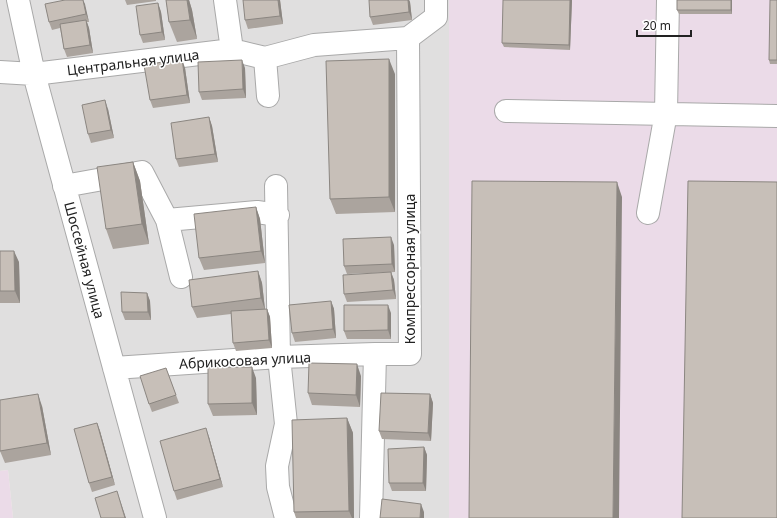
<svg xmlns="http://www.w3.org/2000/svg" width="777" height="518" font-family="'Noto Sans',sans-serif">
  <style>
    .residential { fill: #e0dfdf }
    .industrial { fill: #ebdbe8 }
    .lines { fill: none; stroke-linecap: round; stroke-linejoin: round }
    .minor-casing { stroke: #a9a9a9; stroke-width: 24 }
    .minor { stroke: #fff; stroke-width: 22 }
    .wall { fill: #aba49e }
    .shaded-wall { fill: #8b8681 }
    .building { fill: #c7bfb8; stroke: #8b8681 }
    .labels { text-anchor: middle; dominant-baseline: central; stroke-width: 3; stroke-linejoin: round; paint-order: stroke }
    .street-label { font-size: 14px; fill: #222; stroke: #fff }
  </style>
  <rect width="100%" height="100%" fill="#f2efe9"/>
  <path class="residential" d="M0,0H449V518H13L8,470L0,471Z"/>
  <path class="industrial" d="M449,0H777V518H449Z
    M8,470L13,518H0V471Z"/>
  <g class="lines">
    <defs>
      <path id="minor" d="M18,0L34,74L155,518
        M225,0L232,50
        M265,58L268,96
        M0,72L34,74L232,50L265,58L314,45L408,38
        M506,111L777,116
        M64,186L142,172L167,220L257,212L278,215
        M276,186L279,357L286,424L277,466L278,487L286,518
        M648,213L666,113L668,0
        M167,220L181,277
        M114,368L279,357L375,354
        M371,518L375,354H410L408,38L436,17V0"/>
    </defs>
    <use href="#minor" class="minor-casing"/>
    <use href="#minor" class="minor"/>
  </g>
  <path class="wall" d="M65,0H83L89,22H87L89,28L93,53L67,57L64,49L60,28L52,30L49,22Z
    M125,0H156V1L127,5Z
    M166,0H189L192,10L197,39L177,42L169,22Z
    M280,0L283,24L248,29L245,20Z
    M408,0H409L410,2L412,20L373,25L370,17Z
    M572,0L570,50L504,47L502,43Z
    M677,0H732V14H679L677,10Z
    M777,0V64H770L769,60Z
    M158,3L161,12L165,40L143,43L140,35Z
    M185,68L190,103L153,108L150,100Z
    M245,68L246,98L202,100L199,92Z
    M395,74V212L336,214L330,199Z
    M108,109L114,138L91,143L88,134Z
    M209,117L212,126L218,162L179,167L176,159Z
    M133,162L140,181L149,244L113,249L106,229Z
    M256,207L260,219L265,263L204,270L199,258Z
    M394,245L395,272L347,274L344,266Z
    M0,251L19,262L20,303H0Z
    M258,271L262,283L265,309H267L270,317L272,348L236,351L233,343L231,314L197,318L192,307Z
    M391,272L394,280L396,299L347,302L344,294Z
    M147,293L150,301L151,320H125L122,312Z
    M331,301L334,309L336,338L295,342L292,333Z
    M391,313V339H347L344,331Z
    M166,368L179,403L152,412L149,404Z
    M361,376L360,407L312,405L308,393Z
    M256,378L257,415L213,416L208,404Z
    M430,394L433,403L431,441L382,439L379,431Z
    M42,406L51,455L5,463L0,451Z
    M347,418L353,433L354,518H296L294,512Z
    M97,423L100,431L115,485L92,492L89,483Z
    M209,437L223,487L177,500L174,491Z
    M424,447L427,455L426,491H392L389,483Z"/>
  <path class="shaded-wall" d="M83,0L85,4L89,22L86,14Z
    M187,0H189L192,10L197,39L190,20Z
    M278,0H280L283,24L280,16Z
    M408,0H409L410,2L412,20L409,12Z
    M570,0H572L570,50L569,45Z
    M731,0H732V14L731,10Z
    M158,3L161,12L165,40L162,32Z
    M86,20L89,28L93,53L90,45Z
    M182,59L185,68L190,103L187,95Z
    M389,59L395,74V212L389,197Z
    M242,60L245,68L246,98L243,89Z
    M105,100L108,109L114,138L111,130Z
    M209,117L212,126L218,162L215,154Z
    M133,162L140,181L149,244L142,224Z
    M617,182L622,197L619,518H613Z
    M256,207L260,219L265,263L261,251Z
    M391,237L394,245L395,272L392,264Z
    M14,251L19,262L20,303L15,291Z
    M258,271L262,283L265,310L261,298Z
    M391,272L394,280L396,299L393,290Z
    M147,293L150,301L151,320L148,312Z
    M331,301L334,309L336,338L333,329Z
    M388,305L391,313V339L388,330Z
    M267,309L270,317L272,348L269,340Z
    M357,364L361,376L360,407L356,395Z
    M252,367L256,378L257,415L252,403Z
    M38,394L42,406L51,455L47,443Z
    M430,394L433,403L431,441L428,433Z
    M347,418L353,433L354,518H352L349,511Z
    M97,423L100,431L115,485L112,477Z
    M206,428L209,437L223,487L220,479Z
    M424,447L427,455L426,491L423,483Z
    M117,491L126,518H125Z
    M421,504L424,512V518H420Z"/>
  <path class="building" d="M65,0H83L86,14L49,22L45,4Z
    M166,0H187L190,20L169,22Z
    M243,0H278L280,16L245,20Z
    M369,0H408L409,12L370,17Z
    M503,0H570L569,45L502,43Z
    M677,0H731V10H677Z
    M770,0H777V60H769Z
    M158,3L162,32L140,35L136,6Z
    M86,20L90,45L64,49L60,24Z
    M182,59L187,95L150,100L144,65Z
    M389,59V197L330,199L326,61Z
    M242,60L243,89L199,92L198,62Z
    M105,100L111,130L88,134L82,105Z
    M209,117L215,154L176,159L171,123Z
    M133,162L142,224L106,229L97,167Z
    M472,181L617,182L613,518H469Z
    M688,181L777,182V518H682Z
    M256,207L261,251L199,258L194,214Z
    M391,237L392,264L344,266L343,239Z
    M0,251H14L15,291H0Z
    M258,271L261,298L192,307L189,280Z
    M391,272L393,290L344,294L343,275Z
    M121,292L147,293L148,312H122Z
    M331,301L333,329L292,333L289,305Z
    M344,305H388V330L344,331Z
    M267,309L269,340L233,343L231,311Z
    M309,363L357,364L356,395L308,393Z
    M208,367H252V403L208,404Z
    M166,368L176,395L149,404L140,376Z
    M381,393L430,394L428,433L379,431Z
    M38,394L47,443L0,451V400Z
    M347,418L349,511L294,512L292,420Z
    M97,423L112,477L89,483L74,429Z
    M206,428L220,479L174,491L160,441Z
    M424,447L423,483H389L388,449Z
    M117,491L125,518H101L95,498Z
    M382,499L421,504L420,518H380Z"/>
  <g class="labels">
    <g class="street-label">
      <text transform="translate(133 62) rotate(-7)">Центральная улица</text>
      <text transform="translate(85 260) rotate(75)">Шоссейная улица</text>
      <text transform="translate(409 269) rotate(-90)">Компрессорная улица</text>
      <text transform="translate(245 360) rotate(-3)">Абрикосовая улица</text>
    </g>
  </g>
  <path d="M637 30v6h54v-6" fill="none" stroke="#222222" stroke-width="2"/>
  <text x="643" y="30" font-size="12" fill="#222222" stroke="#ffffff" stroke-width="3" paint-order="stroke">20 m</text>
</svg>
